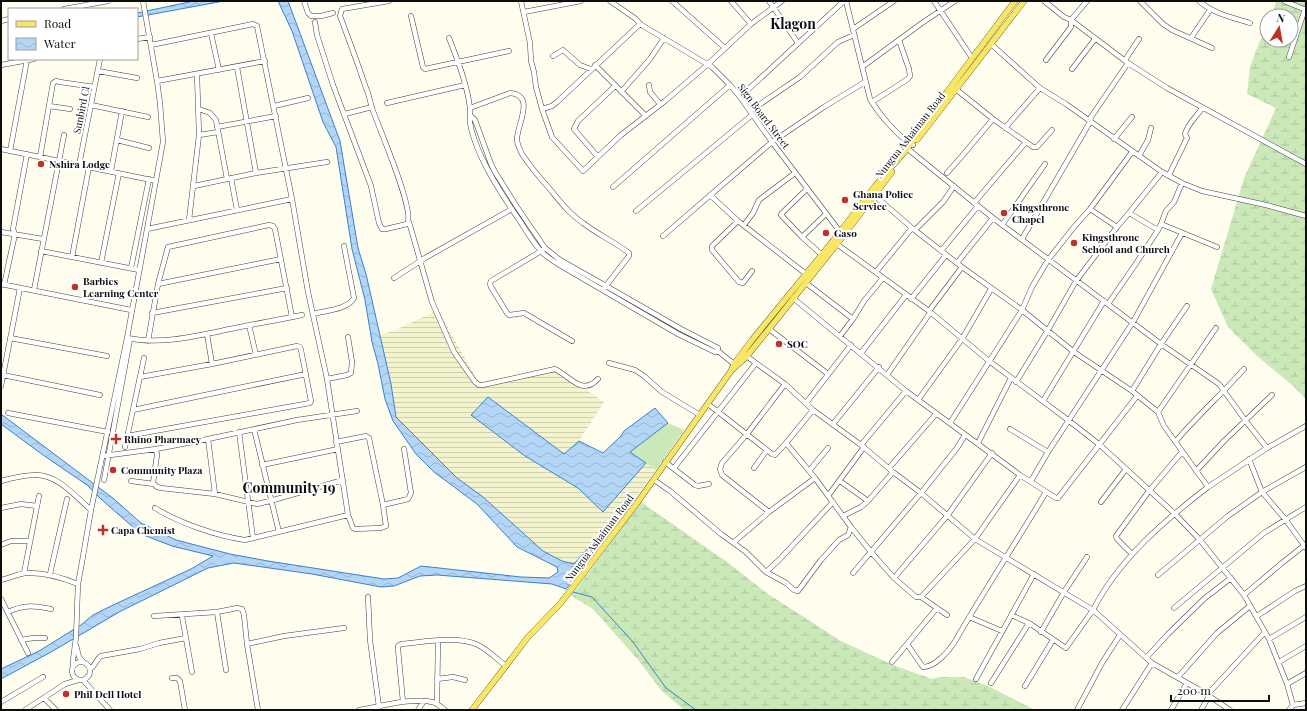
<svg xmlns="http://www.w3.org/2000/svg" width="1307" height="711" font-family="'Playfair Display',serif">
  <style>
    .farmland { fill: url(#farmland-rules) }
    .grass { fill: #cbe9b8 }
    .wetland { fill: url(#wetland-marsh) }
    .water { fill: url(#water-waves); stroke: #3a81cc }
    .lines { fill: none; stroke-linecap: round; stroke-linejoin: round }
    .stream { stroke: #3a81cc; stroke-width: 1 }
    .minor-casing { stroke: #404040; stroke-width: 5.5 }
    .major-casing { stroke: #1e1e1e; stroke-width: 6 }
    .minor { stroke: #fff; stroke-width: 4.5 }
    .major { stroke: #f8e665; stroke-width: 5.5 }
    .poi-dot { fill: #bd3126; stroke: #fff; stroke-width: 1.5 }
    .labels { text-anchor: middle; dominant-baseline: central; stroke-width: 4; stroke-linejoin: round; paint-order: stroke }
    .street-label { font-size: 10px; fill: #0d0d0d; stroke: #fff }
    .poi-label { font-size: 10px; font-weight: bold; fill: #0d0d0d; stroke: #fff; text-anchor: start }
    .district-label { font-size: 14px; font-weight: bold; fill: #0d0d0d; stroke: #fff }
  </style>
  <defs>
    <pattern id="farmland-rules" width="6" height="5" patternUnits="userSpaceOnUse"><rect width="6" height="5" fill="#f3f4ce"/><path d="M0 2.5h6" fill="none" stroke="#cfd0b0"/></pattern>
    <pattern id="wetland-marsh" width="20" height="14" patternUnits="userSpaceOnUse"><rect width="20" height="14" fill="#cbe9b8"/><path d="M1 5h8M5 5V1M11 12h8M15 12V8" fill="none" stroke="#adc79d"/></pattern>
    <pattern id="water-waves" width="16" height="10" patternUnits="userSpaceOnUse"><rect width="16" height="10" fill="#b3d5f6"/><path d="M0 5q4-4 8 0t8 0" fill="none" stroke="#99b6d2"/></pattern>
  </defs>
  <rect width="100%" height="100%" fill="#fffeee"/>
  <path class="farmland" d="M438,310L479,383L556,367L578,384L604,402L579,441L564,454L488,397L472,415L525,456L578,488L603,511L646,463L656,470L604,540L599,536L574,564L562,561L543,551L483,497L457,478L396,417L391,384L379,334L391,332Z"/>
  <path class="grass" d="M668,423L684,430L656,470L630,452Z"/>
  <path class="wetland" d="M1276,1H1306V399L1292,385L1257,356L1228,327L1211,289L1244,178L1276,108L1247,94L1250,67L1259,43L1267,28V40H1291V16H1272Z
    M641,502L727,562L768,594L841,641L893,665L932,679L939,677H964L988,686L1035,710H684L661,690L639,661L593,609L570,595L577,588Z"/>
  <path class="water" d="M194,1H224L137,17V13Z
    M278,1H288L340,141L358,248L366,274L391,384L396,417L457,478L483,497L543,551L562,561L574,564L599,536L604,540L566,589L552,584L437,575L420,576L394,586L381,587L312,574L234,563L208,568L121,611L51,652L1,679V669L39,651L81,625L93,615L111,606L191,569L213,556L172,546L141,534L102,500L87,485L43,455L1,424V414L114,499L141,523L176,540L230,554L268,561L384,579L398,578L421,566L521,577L549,578L558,572L557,567L517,547L477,504L434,472L416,454L393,421L385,399L378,364L372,342L365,300L352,249L336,147L323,122L292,31Z
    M488,397L564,454L579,441L603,453L621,436L624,431L655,408L668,423L630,452L646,463L603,512L578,488L525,456L471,415Z"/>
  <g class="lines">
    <path class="stream" d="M573,592L592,597L633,642L666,688L696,710"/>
    <defs>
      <path id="minor" d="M304,1L308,13L311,16H321L333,13
        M521,1L530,43L531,61L534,72L536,87L542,109L552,106L557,102L640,24
        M610,1L636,19L640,24L712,67L730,85L740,97L772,142L841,233
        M672,1L725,48
        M731,1L751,24
        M769,1L798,43
        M846,1L870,99C879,114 897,136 913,145
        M934,1L972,58
        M1044,1L1064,17L1071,20L1128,63L1167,88L1306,164
        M1140,1L1163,24L1172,30L1212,48
        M1199,1C1214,14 1231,17 1250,23
        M1284,1L1306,10
        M64,9L108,1
        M524,12L581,1
        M411,16L423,67L425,69L509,51
        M1,21L9,19
        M315,22L317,35L333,85L371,186L379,223L382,229H386L407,224C416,212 378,126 372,108C370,102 369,94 366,88C358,64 349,40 340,16L342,9L389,1
        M853,29L894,1
        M211,33L219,70
        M449,38C458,61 467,84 470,108C471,113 469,119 470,123C476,156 501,194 520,221C526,231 533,242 541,251C545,256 552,260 558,264L678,334L715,352H717L718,348L681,329L606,286L560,260L545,248L517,207L495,172L491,164L475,120L471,116
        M1191,38L1210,10
        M137,39L150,37
        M991,44L1040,88L1066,104L1162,172L1182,183L1202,191L1266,205L1306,216
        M553,56L563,50L580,65L591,69
        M1289,57L1305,9
        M1046,60L1071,27V20L1087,1
        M1125,60L1139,39
        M1,65L34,59
        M595,65L646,116
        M237,67L256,173
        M862,67L922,23L955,1
        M1072,69L1095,39
        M98,71L137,78
        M157,81L265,61
        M649,85L650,92L660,104
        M957,90L993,119L1033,147H1037L1052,130
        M621,92L650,59L664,38
        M740,97L844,1
        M872,102L908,79L910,76L909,69L899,40
        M387,103L465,85
        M91,105L148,117
        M49,106L70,109
        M274,106L308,98
        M470,108L510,93C536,95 517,125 517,139C517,145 520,149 522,154C530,166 539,177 549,188C559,200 569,214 583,223C597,234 615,242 629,253V256L605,287
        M199,109L210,113L216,120L227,179
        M542,109L552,137L583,171L621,135L665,101L707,65L751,24L782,1
        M750,111L800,77L838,42L854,35
        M345,114L372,107
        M217,127L276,116
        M1005,128L1040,88
        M199,135L218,132
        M1114,139L1132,117
        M117,140L149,148
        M1,149L156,181
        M909,150L993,218L1161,344L1187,306
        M10,151L27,60
        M1139,156L1148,140L1151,128
        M40,157L53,83L56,81L60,82L94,87
        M598,157L574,129L578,121L615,86
        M79,165L100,59
        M111,171L122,111
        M947,173L962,156L993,119
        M1169,175L1187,138L1185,134C1188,123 1196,118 1202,108
        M231,178L237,210
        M194,186L256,173L327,162
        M613,187L730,85
        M807,189L782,213L781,215L802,237L822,255
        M710,195L738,221L806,274
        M974,203L1026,142
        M1090,209L1117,227
        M636,211L752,115
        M1129,213L1162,172
        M189,220L199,135L197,74
        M738,221L712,246V250L739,282L743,283L752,271
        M409,222L432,302L454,352L475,382L479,385H483L555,369C571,377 582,396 598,379
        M1161,224L1166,211L1174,202L1182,183
        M744,225L753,213L759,200L795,173
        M1002,225L1045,164
        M147,229L292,199L257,26L253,24L151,45
        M915,230L943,202L954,186
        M1,232L43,239
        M663,236L772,142L824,107L865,82
        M802,237L826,214
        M1022,239L1090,122L1091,117L1128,63
        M834,242L929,311L989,361L1068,420L1100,445L1174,513L1200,540L1244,595L1269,639L1287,684L1293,705
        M543,250L491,281L490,284L491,287L507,313L509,315L524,313L572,341
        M41,251L139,270
        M941,251L978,206
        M72,257L89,167
        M101,263L119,173
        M957,263L993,218
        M131,268L149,179
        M876,272L912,228
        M394,278L425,258L512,209
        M806,283L853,319L864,301L883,278
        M1,284L131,310
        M158,284L281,259
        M4,285L15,234L13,229L27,154
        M34,290L64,135
        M793,298L906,391L1020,475L1056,498H1058L1137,396
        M911,299L946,255
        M1108,304L1135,265L1158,230
        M929,311L962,267
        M152,313L287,288
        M313,314C324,311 349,309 354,298L344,246
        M249,325L256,355
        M769,329L828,374
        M207,334L212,364
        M840,336L853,319
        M10,338L107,356
        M127,338C160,345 197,336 230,329C254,324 278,320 302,315
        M148,341L158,284L168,247L269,225L273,226L275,229L292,317
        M718,351L734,364
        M861,353L906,295
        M745,355L785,384L813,410L861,445L893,472L921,493L975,539L1093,610C1119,559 1164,521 1208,487L1164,426L1158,412L1132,391L1074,352L1022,310L962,267L912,228L874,195
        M609,363L635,370L644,376L662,392L700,415
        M3,375L100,395
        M887,375L930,313
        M327,379L347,375L351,373L352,362L348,337
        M1016,382L1048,330L1076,281L1117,227L1129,213L1158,230L1161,224L1217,247
        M1,386L20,288
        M1132,391L1161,344L1219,384L1245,420L1267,448L1306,426
        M918,400L962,339L991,289
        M1043,401L1104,301
        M806,403L851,345
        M708,404L772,454L775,455L786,443
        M133,410L306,374
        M1158,412L1216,328
        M8,413L108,432
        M950,423L1022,310L1032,287L1048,260L1074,227L1090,209L1132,152
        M833,424L879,367
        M254,429L279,532
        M1010,429L1048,452
        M239,432L253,538
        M127,436L310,403L311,401L301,350L300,347L297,346L212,364L140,377
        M208,439L215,494
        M1176,441C1197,416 1222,394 1244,369
        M336,442L366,436L369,438L383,505L386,526L381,528L355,529L353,528L348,515
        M978,443L1011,378
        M861,445L906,391
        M125,447L144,358
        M156,449L157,455L153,483L157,487L161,488L215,494L257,504L270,501L343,480
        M103,456L156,449L208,439L297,420L357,411
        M1249,459L1262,492L1285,519L1306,548
        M665,462L695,485L698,486L709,484
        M262,465L338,449
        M674,468L756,363
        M754,468L767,450
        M889,468L936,414
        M809,471L828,448
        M1196,471L1224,441L1272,395
        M104,480L130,339
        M654,480L670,491L721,534L746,552L766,572L779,560L833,502
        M1,481C12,478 24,475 36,475C58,475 75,496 91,510
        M131,481L154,484
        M840,481L868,501
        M1031,481L1048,452L1133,322L1182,233
        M1208,487L1267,448
        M828,496L864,447
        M1101,502L1126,469
        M383,505L408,499L411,493L404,449
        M1,508L21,504L37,506
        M155,508C179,523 217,536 245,540L348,515L327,379L308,292L292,199
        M769,512L722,475L720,469L722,463L747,434L785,384
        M843,516L861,507L868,501L893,472
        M851,527L871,552L894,578L916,597H921L975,539L1020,475
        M734,542L769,512L815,478L786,443L813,410
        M1,545L11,541H29
        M1132,554L1117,539L1116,536L1149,491L1182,452
        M766,572L786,583L794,590L798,591L821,560L839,540L848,535L851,527L815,478
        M24,573L39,496
        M853,573L921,493L957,448L965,435
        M50,574L67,499
        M1158,575L1228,516L1262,492L1306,467
        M894,578L947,516L992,453
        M1,580C9,578 18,574 26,573C44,572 61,577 78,584
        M1244,595L1282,563L1306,544
        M368,597L370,640L379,707
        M921,597L947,615
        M1,599L28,653
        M1174,608L1264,533L1306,507
        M8,612C24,604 34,606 51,609
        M217,612L226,670
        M1011,615L1029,623L1066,648L1093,610L1152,663L1203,692L1230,710
        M154,616L217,612L237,608L242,609L244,615L247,644L258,710
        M182,616L192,672
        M1257,616L1295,591L1306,586
        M969,617L1002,631
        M1041,632L1064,592L1087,557
        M1269,639L1306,617
        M21,640L33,638H45
        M247,644L284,636L344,628
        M907,644L923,667C935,667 948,652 954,643C983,592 1016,543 1046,492
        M76,645L79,657L83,662
        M1147,657L1168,634L1205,598L1231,578
        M72 671a9 9 0 1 1 18 0a9 9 0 1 1-18 0Z
        M892,662L937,608
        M1279,662L1306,646
        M73,666V660L76,637L78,584L82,562L91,510L127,338L163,142L160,103L157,81L143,1
        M90,669C96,665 97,658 101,656L140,649L159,643L186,638
        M1178,677L1217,633L1250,606
        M172,678H177L180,681L185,710
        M437,679L453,677L465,680
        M976,679L1034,574
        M83,680L110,710
        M991,683L1029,623
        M1287,684L1306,673
        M1025,686L1053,640
        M1207,695L1265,632
        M44,698L56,710
        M1,702L43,677
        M403,702L398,649V646L401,644C424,642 457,635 478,645C488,650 497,659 506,666
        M437,704L438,641
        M25,710L65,684L78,680
        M359,710C378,707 414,697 432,702C437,703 441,707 445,710
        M418,710L424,701
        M1077,710L1102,663L1120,635
        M1122,710L1152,663
        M1171,710L1187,683
        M1201,710L1209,696
        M1289,710L1293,705L1306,703"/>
      <path id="major" d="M917,140L1024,1
        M732,370L747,356L769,329L837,244L892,172
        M472,710L528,637L560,604L637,503L731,371L734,364L752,340L833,241L876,185L907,149L947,92L1015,1"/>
    </defs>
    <use href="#minor" class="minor-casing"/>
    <use href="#major" class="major-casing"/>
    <use href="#minor" class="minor"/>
    <use href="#major" class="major"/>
  </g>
  <g class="poi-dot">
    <circle cx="41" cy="164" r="4"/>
    <circle cx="845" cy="200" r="4"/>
    <circle cx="1004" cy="213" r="4"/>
    <circle cx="826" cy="233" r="4"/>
    <circle cx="1074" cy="243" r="4"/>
    <circle cx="75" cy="287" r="4"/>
    <circle cx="779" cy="344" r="4"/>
    <path d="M114 433h4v4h4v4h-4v4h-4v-4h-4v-4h4z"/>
    <circle cx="113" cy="470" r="4"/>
    <path d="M101 524h4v4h4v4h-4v4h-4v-4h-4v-4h4z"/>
    <circle cx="66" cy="694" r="4"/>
  </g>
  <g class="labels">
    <g class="street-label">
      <text transform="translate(81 110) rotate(-79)">Sunbird Cl</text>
      <text transform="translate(764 116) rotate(53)">Sign Board Street</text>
      <text transform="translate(910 135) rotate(-52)">Nungua Ashaiman Road</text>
      <text transform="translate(599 538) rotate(-53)">Nungua Ashaiman Road</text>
    </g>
    <g class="poi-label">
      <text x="49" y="164">Nshira Lodge</text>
      <text x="853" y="194">Ghana Police<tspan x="853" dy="12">Service</tspan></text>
      <text x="1012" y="207">Kingsthrone<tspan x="1012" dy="12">Chapel</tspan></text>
      <text x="834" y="233">Gaso</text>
      <text x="1082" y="237">Kingsthrone<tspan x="1082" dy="12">School and Church</tspan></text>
      <text x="83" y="281">Barbies<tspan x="83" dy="12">Learning Center</tspan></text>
      <text x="787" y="344">SOC</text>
      <text x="124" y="439">Rhino Pharmacy</text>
      <text x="121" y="470">Community Plaza</text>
      <text x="111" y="530">Capa Chemist</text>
      <text x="74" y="694">Phil Dell Hotel</text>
    </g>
    <g class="district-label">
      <text x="793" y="23">Klagon</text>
      <text x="289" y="487">Community 19</text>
    </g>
  </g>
  <rect width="1307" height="711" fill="none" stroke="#0d0d0d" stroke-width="4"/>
  <rect x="8" y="8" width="130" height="52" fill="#ffffff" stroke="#9e9e9e"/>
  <rect x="16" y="21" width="20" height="6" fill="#f8e665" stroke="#9e9e9e"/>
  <text x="44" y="28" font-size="12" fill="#0d0d0d">Road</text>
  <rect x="16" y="38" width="20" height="12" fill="url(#water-waves)" stroke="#9e9e9e"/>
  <text x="44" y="48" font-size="12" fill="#0d0d0d">Water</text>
  <g transform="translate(1279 28) rotate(11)"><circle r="19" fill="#ffffff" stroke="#9e9e9e"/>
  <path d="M0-3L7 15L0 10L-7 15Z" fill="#bd3126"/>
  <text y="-6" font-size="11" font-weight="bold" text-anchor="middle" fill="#0d0d0d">N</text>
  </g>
  <path d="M1171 695v6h98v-6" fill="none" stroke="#0d0d0d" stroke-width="2"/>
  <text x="1177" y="695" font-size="12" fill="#0d0d0d" stroke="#ffffff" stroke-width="3" paint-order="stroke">200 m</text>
</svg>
